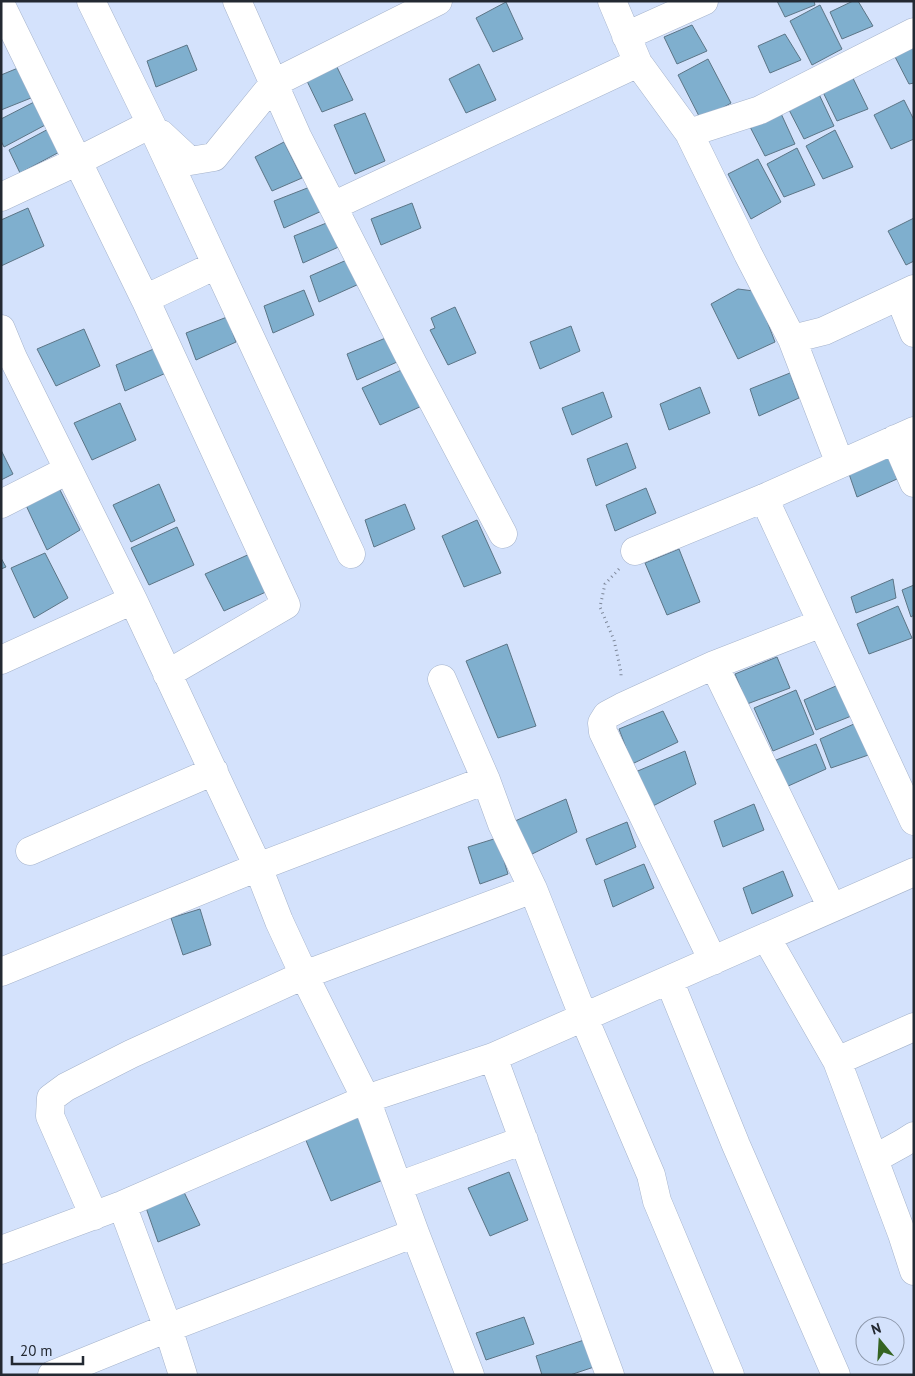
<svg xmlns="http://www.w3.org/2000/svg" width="915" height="1376" font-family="'PT Sans',sans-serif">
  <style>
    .building { fill: #7fafce; stroke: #5c7586 }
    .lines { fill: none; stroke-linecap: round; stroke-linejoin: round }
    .minor-casing { stroke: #a5b3cb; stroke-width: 29 }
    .path { stroke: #7e889a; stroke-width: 3; stroke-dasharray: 1 4; stroke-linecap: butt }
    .minor { stroke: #fff; stroke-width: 28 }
  </style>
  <rect width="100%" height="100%" fill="#d4e2fc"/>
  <path class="building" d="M777,1H814L815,5L785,17Z
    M853,1H858L873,26L842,39L830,12Z
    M506,2L523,39L493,52L476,18Z
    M820,5L842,49L812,65L790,21Z
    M692,25L707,51L677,64L664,37Z
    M785,34L801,60L770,73L758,46Z
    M914,40V83L909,84L892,51Z
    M187,45L197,70L156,87L147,61Z
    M708,59L731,103L701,120L678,75Z
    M335,63L353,100L322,112L306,79Z
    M479,64L496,100L466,113L449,79Z
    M18,68L31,98L1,110V75Z
    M850,72L868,109L837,121L821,88Z
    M817,90L834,126L804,139L787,106Z
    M38,100L49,123L4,147L1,141V119Z
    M904,100L914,120V139L891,149L874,115Z
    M778,107L795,144L765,156L748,123Z
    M365,113L385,161L355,174L334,125Z
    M54,126L65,149L20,173L9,150Z
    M835,130L853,167L823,179L806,146Z
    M284,142L302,178L272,191L255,157Z
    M797,148L815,185L784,197L767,164Z
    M758,159L781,202L751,219L728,174Z
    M315,185L324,210L284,228L274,201Z
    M412,203L421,228L381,245L371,219Z
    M28,208L44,246L1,266V220Z
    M914,218V261L906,265L888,231Z
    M334,220L343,245L303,263L294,236Z
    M349,259L359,284L319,302L310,276Z
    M738,289L754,291L761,305L775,342L738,359L711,304Z
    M304,290L314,315L273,333L264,306Z
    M455,307L476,353L448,365L430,330L435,328L431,318Z
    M227,317L236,342L196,360L186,333Z
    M571,326L580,351L540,369L530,342Z
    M84,329L100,366L56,386L37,349Z
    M388,337L397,362L357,380L347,354Z
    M156,348L166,373L125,391L116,365Z
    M408,367L424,405L380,425L362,388Z
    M790,373L799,398L759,416L750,389Z
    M700,387L710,413L669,430L660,404Z
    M603,392L612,417L572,435L562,408Z
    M120,403L136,440L92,460L74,423Z
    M627,443L636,468L596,486L587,459Z
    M1,450L13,474L1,480Z
    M888,454L897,479L857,497L848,471Z
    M57,484L80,530L47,550L23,499Z
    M159,484L175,521L131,542L113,505Z
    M646,488L656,513L615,531L606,505Z
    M405,504L415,529L374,547L365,520Z
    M477,520L501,573L464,587L442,536Z
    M177,527L194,565L149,585L131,548Z
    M679,549L700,602L667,615L645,563Z
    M45,553L68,598L34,618L11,568Z
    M252,553L268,591L224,611L205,574Z
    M1,558L6,567L1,569Z
    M893,579L896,598L856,613L851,597Z
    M914,585V615L911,617L902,590Z
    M898,606L912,638L869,654L857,624Z
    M507,644L536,726L498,738L466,661Z
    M777,657L790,688L747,704L735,674Z
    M845,682L859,713L816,730L804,700Z
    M796,690L814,734L773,751L754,708Z
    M663,711L678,742L632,764L619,729Z
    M863,720L877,752L831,768L820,739Z
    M816,744L826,769L786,787L776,760Z
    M685,751L696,784L647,809L633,773Z
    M566,799L577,832L528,856L515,821Z
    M754,804L764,830L723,847L714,821Z
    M627,822L636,847L596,865L586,839Z
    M497,838L508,874L480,884L468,847Z
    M644,864L654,888L613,907L604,880Z
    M783,871L793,896L752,914L743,888Z
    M200,909L211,945L183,955L171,918Z
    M360,1116L388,1178L331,1201L305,1138Z
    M509,1172L528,1220L490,1236L468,1188Z
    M182,1188L200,1225L158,1242L144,1202Z
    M524,1317L534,1344L486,1360L476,1333Z
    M584,1340L594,1367L570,1375H542L536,1356Z"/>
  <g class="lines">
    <defs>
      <path id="minor" d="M91,1L151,124L351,554
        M237,1L297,136L413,364L503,534
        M612,1L638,63L689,133L748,254L792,339L840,464
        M1,5L145,299
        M626,36L704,1
        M689,133L760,110L914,32
        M161,134L190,161L214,157L274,83L438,1
        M1,197L78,161L151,124
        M333,206L638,63
        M899,296L914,333
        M1,329L13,358L133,600L258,867L279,921L304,975L366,1099L415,1233L470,1375
        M792,339L824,331L914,289
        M895,439L914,483
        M764,498L914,821
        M1,504L68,470
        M635,551L764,498L914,431
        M1,660L133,600
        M714,665L822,623
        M167,674L286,605L145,299L216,265
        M442,679L486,780
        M30,851L214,771
        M766,937L837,1061L902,1234L914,1271
        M713,961L603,732L602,723L607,715L622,707L714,665L832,908
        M1,972L258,867L486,780L502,824L533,889L584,1018L651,1175L657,1201L730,1375
        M669,980L736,1145L836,1375
        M493,1057L610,1375
        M837,1061L914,1027
        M874,1159L903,1143L914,1136
        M398,1186L524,1140
        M122,1205L168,1328L183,1375
        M94,1216L50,1116L51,1098L66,1087L131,1054L304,975L533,889
        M1,1250L122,1205L366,1099L493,1057L914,872
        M52,1375L168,1328L415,1233"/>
    </defs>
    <use href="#minor" class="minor-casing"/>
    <path class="path" d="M619,569L605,584L600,607L614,640L621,672V679"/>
    <use href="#minor" class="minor"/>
  </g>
  <rect width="915" height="1376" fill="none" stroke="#232932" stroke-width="5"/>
  <g transform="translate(880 1341) rotate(342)"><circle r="24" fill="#d4e2fc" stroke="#8d98ab"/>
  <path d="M0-4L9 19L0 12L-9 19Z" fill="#356423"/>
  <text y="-8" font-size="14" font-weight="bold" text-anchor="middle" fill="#232932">N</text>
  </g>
  <path d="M12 1356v8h71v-8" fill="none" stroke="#232932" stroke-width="2.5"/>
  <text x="20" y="1356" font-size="15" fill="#232932" stroke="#d4e2fc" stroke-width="4" paint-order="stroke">20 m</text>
</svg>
